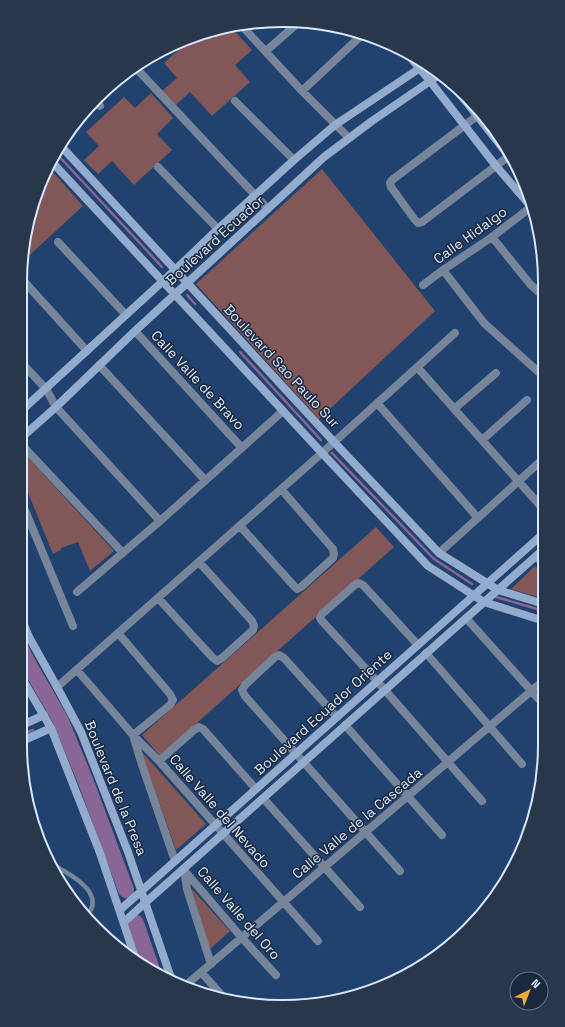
<svg xmlns="http://www.w3.org/2000/svg" width="565" height="1027" font-family="'Space Grotesk',sans-serif">
  <style>
    .park { fill: #825758 }
    .lines { fill: none; stroke-linecap: round; stroke-linejoin: round }
    .stream { stroke: #896695; stroke-width: 2.5 }
    .river { stroke: #896695; stroke-width: 16 }
    .lane { stroke: #76859a; stroke-width: 4.5 }
    .street { stroke: #76859a; stroke-width: 8 }
    .secondary { stroke: #93abcd; stroke-width: 8 }
    .labels { text-anchor: middle; dominant-baseline: central; stroke-width: 3; stroke-linejoin: round; paint-order: stroke }
    .street-label { font-size: 14px; fill: #d8e8fe; stroke: #19283d }
    .rim { fill: none; stroke: #d8e8fe; stroke-width: 2 }
  </style>
  <rect width="100%" height="100%" fill="#21416e"/>
  <path class="park" d="M230,26L252,50L235,65L250,82L212,116L190,92L176,105L162,91L177,78L164,63L193,37L206,32L213,39L226,27Z
    M151,93L173,118L157,134L172,150L134,185L112,161L98,174L84,160L99,146L86,132L124,97L135,108Z
    M322,169L435,311L319,419L196,284Z
    M53,172L83,206L21,263L29,214L42,183Z
    M20,449L114,551L90,571L78,542L61,548V550L53,554L20,473Z
    M376,527L394,547L160,756L142,735Z
    M535,566L544,576V599L511,589Z
    M141,751L206,824L176,850Z
    M191,888L230,931L209,950Z"/>
  <g class="lines">
    <path class="stream" d="M55,152L162,267
      M187,295L195,304
      M240,352L321,440
      M332,453L434,559L472,584
      M496,597L544,611
      M20,735L33,730"/>
    <path class="river" d="M20,647L29,665L60,719L86,782L126,890
      M136,923L152,970"/>
    <path class="lane" d="M53,865C70,874 108,894 86,916"/>
    <path class="street" d="M241,25L302,91L349,138
      M266,51L299,22
      M135,67L268,209
      M302,91L364,33
      M95,100L100,106
      M235,101L294,160
      M477,116L392,180L390,183L391,187L415,220L418,223L422,222L509,156V154
      M158,167L218,229
      M518,192L525,186
      M492,237L530,284L543,296
      M58,242L126,315
      M443,270L484,323L543,376
      M21,278L87,351
      M423,285L443,270L492,237L531,207
      M135,331L242,448
      M20,361L46,389L56,407L160,521
      M99,365L205,480
      M417,367L544,510
      M377,403L478,518
      M454,409L496,373
      M482,440L527,400
      M20,443L123,553
      M20,498L73,626
      M240,526L294,586L297,589L301,587L333,558L334,554L333,549L281,489
      M439,553L543,459
      M536,556L544,565
      M77,592L160,521L283,411
      M158,598L212,657L217,661L222,658L253,630L254,626L252,621L199,562
      M466,618L544,705
      M118,633L170,694L173,700L170,705L133,735L159,761L318,941
      M418,645L363,585L359,583L356,584L322,614L320,618L322,621L377,681L482,801
      M426,653L522,764
      M77,670L133,735L142,765L175,861
      M57,687L322,453L455,333
      M337,717L284,658L279,655L275,657L245,685L242,690L245,696L400,871
      M345,725L442,835
      M159,761L194,730L199,727L203,729L256,789
      M263,798L360,907
      M183,869L242,938L276,975
      M184,869L187,889L211,964
      M201,972L225,999
      M186,985L544,680"/>
    <path class="secondary" d="M405,51L430,81L496,166L534,210
      M453,85L512,160
      M60,145L334,442L439,553L498,590L544,604
      M51,161L322,453L428,566L484,602L544,621
      M20,412L175,270L218,229L294,160L335,125L426,64
      M20,439L56,407L135,331L324,157L372,121L439,75
      M20,615L29,637L57,687L81,732L128,852L171,978
      M20,675L51,728L100,853L137,963
      M20,726L44,715
      M20,742L51,728
      M120,910L544,533
      M124,922L146,902L544,549"/>
  </g>
  <g class="labels">
    <g class="street-label">
      <text transform="translate(470 235) rotate(-36)">Calle Hidalgo</text>
      <text transform="translate(215 240) rotate(-42)">Boulevard Ecuador</text>
      <text transform="translate(282 366) rotate(47)">Boulevard Sao Paulo Sur</text>
      <text transform="translate(198 380) rotate(47)">Calle Valle de Bravo</text>
      <text transform="translate(323 712) rotate(-42)">Boulevard Ecuador Oriente</text>
      <text transform="translate(116 788) rotate(68)">Boulevard de la Presa</text>
      <text transform="translate(220 811) rotate(49)">Calle Valle del Nevado</text>
      <text transform="translate(357 823) rotate(-40)">Calle Valle de la Cascada</text>
      <text transform="translate(239 913) rotate(49)">Calle Valle del Oro</text>
    </g>
  </g>
  <path d="M0 0H565V1027H0ZM282 27H283A255 255 0 0 1 538 282V745A255 255 0 0 1 283 1000H282A255 255 0 0 1 27 745V282A255 255 0 0 1 282 27Z" fill="#28374c" fill-rule="evenodd"/>
  <path class="rim" d="M282 27H283A255 255 0 0 1 538 282V745A255 255 0 0 1 283 1000H282A255 255 0 0 1 27 745V282A255 255 0 0 1 282 27Z"/>
  <g transform="translate(529 991) rotate(43)"><circle r="19" fill="#19283d" stroke="#65758a"/>
  <path d="M0-3L7 15L0 10L-7 15Z" fill="#eaaa39"/>
  <text y="-6" font-size="11" font-weight="bold" text-anchor="middle" fill="#d8e8fe">N</text>
  </g>
</svg>
